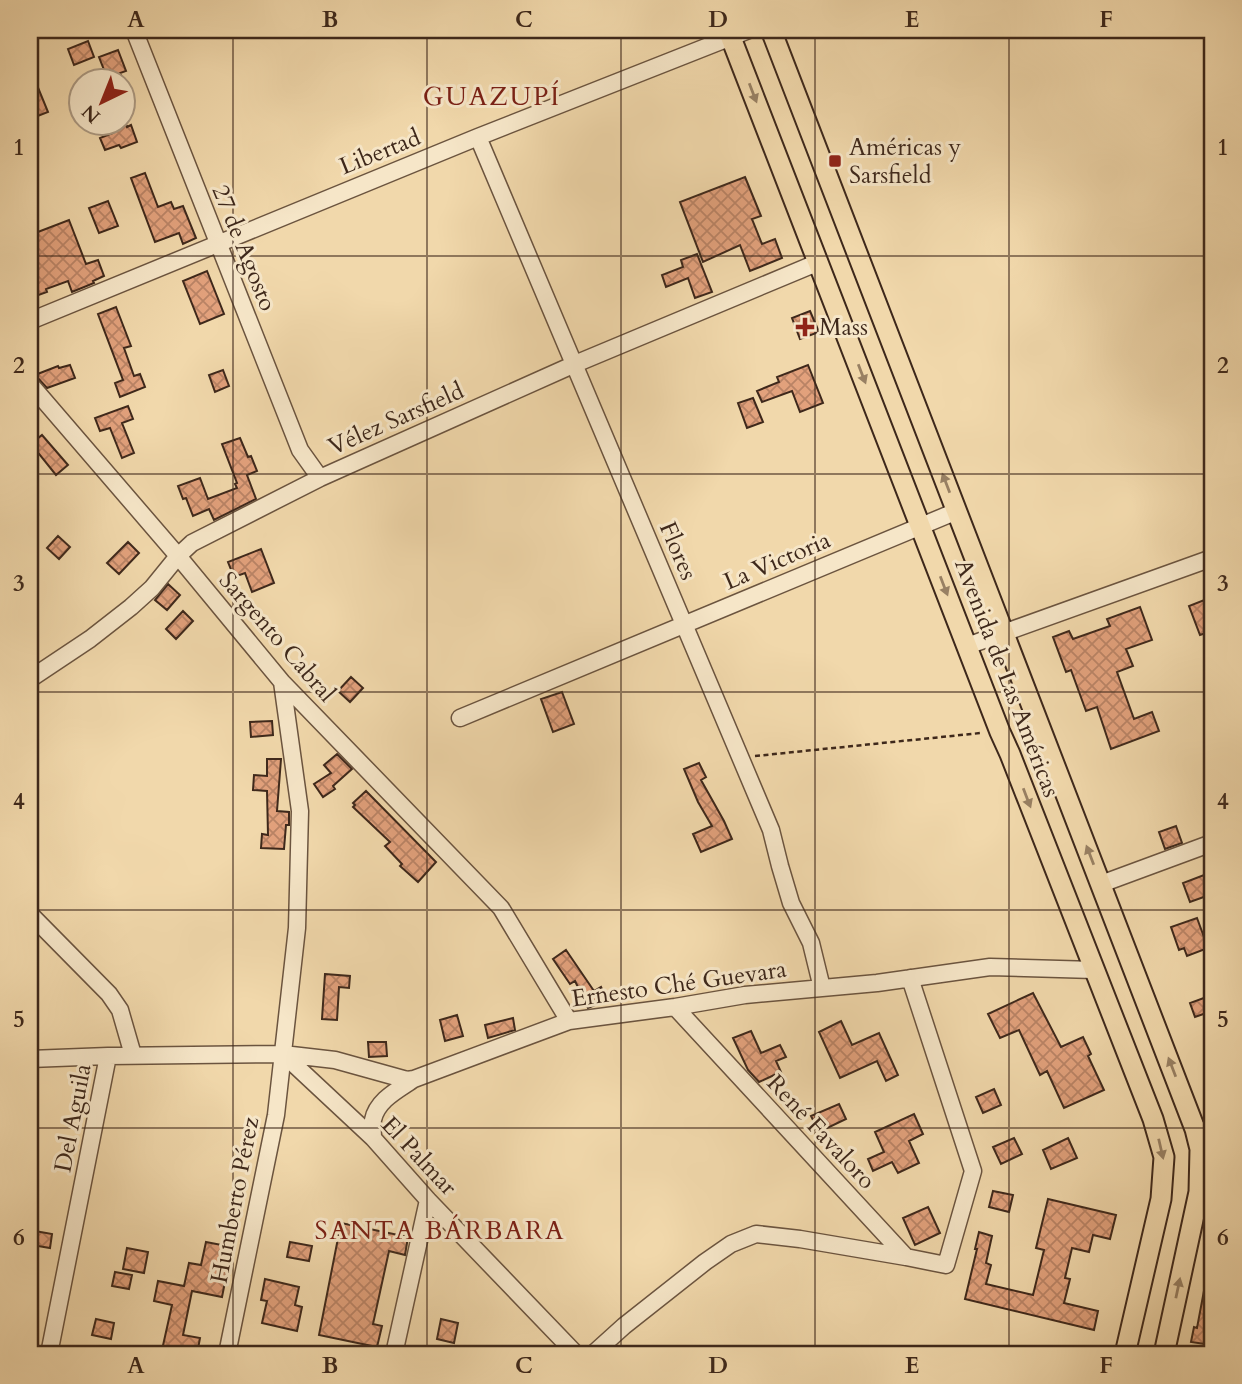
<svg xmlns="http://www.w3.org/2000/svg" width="1242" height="1384" font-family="Cardo,serif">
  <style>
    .building { fill: url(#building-cross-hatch); stroke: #3e281b; stroke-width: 2 }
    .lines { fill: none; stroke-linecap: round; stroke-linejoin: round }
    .minor-casing { stroke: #6b543f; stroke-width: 19 }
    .major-casing { stroke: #3e281b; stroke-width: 23 }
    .path { stroke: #3e281b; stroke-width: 2.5; stroke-dasharray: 5 3.5; stroke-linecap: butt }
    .minor { stroke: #f6e6c8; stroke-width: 16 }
    .major { stroke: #f1d8ab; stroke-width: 19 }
    .oneway { fill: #988063 }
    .grid { fill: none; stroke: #3e281b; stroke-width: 2; stroke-opacity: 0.55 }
    .poi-dot { fill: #8f2418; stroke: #f6e6c8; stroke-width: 2.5 }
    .labels { text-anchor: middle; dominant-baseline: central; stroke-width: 6; stroke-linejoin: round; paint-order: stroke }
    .poi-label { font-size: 24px; fill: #3e281b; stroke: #f6e6c8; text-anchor: start }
    .street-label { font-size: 24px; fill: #3e281b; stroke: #f6e6c8 }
    .neighbourhood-label { font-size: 26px; letter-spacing: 2px; fill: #7a1f14; stroke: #f6e6c8 }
    .neatline { fill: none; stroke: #3e281b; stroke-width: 2.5 }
    .grid-label { font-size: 23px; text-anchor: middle; font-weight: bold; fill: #3e281b }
  </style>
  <defs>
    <pattern id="building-cross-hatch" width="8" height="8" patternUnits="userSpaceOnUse" patternTransform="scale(1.75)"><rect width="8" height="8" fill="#e2a17c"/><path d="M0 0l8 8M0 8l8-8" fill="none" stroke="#b98365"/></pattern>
  </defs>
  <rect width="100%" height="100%" fill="#f1d8ab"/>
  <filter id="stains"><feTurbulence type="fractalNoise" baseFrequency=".00286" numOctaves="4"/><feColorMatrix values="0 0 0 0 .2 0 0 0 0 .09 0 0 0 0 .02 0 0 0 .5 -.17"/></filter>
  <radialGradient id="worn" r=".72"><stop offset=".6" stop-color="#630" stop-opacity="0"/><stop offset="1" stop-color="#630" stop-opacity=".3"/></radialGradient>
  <path class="building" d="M88,41L94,57L74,65L68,49Z
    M118,50L126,71L120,73L123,80H108L99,57Z
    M30,68L48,112L30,119Z
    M108,122H125L127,127L131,125L137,142L121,148L119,145L105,150L100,138L113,133Z
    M145,173L158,207L171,202L174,209L183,206L196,238L183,244L179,233L155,242L131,178Z
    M745,177L761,216L752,219L762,244L775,239L782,258L750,271L740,245L703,262L680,202Z
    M108,201L118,226L99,233L89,208Z
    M69,220L86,264L98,260L104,276L93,281L94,283L72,292L68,281L46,289L47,292L30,298V235Z
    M697,254L712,292L695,298L688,278L666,287L662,275L683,267L681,260Z
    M207,271L224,314L200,324L183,281Z
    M116,307L131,346L124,348L134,376L140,374L145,387L120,397L115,383L123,380L98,314Z
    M810,311L819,332L800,339L792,318Z
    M70,365L75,378L47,388L35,375L58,366L59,368Z
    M808,365L823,403L800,412L792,391L762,402L757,391L779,382L777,377Z
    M223,370L229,386L215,392L209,375Z
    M753,398L763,422L747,428L738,403Z
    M128,406L133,419L122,423L134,453L122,458L110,428L100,431L95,418Z
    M42,435L68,465L56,475L31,444Z
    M240,438L248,457L251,456L257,471L247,475L256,499L214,520L209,509L193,516L186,498L183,499L178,486L200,478L208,499L237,488L235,484L237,483L222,444Z
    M58,536L70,547L59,559L47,548Z
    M128,542L139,553L119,574L107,563Z
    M261,549L274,583L252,592L245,573L234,577L228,562Z
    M168,584L180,595L167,610L155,600Z
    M1212,597V631L1200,635L1189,606Z
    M1140,607L1152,640L1126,649L1133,666L1117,672L1134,719L1152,712L1159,731L1111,749L1097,707L1086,711L1071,670L1066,672L1053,637L1069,631L1073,639L1110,626L1107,619Z
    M183,611L193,621L176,639L166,629Z
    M351,677L363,688L350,702L338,691Z
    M562,692L574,724L553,732L541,699Z
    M272,721L273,735L251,737L250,722Z
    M337,754L352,769L333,786L335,789L323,797L314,784L331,773L324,765Z
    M267,759H281L277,811L289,812V825H286L284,849L261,848L262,834L268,835L267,791L253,790L254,775L267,776Z
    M699,763L706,777L701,780L724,821L732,839L701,852L693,834L712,826L698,802L684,769Z
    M366,791L436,862L418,882L400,866L402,864L385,846L390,842L353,807L355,805L353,803Z
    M1176,826L1182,843L1165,849L1159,832Z
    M1212,872V894L1190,902L1183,883Z
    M1197,918L1208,948L1187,956L1184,948L1179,950L1171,927Z
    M566,950L594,991L601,987L607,1000L588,1008L575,981L570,984L553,959Z
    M325,974L350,976L349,988L339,987L337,1020L322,1019Z
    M1033,993L1061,1047L1083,1037L1091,1054L1088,1056L1104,1090L1064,1108L1047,1071L1040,1075L1019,1030L1000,1038L988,1014Z
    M1212,995V1011L1195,1017L1190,1003Z
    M457,1015L463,1036L445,1041L440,1020Z
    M513,1018L515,1030L488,1038L485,1025Z
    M841,1021L852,1045L879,1033L898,1075L886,1081L877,1061L840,1078L819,1032Z
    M751,1031L761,1053L780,1045L786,1057L776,1061L781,1072L759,1082L748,1070L733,1038Z
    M368,1042H386L387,1056L369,1057Z
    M994,1089L1001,1105L983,1113L976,1097Z
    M839,1104L846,1119L819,1132L811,1116Z
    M914,1114L923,1134L909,1141L919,1163L898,1173L892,1162L873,1171L868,1159L884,1152L875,1132Z
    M1014,1138L1022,1154L1001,1164L993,1147Z
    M1068,1138L1077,1158L1051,1169L1043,1150Z
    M993,1191L1013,1195L1009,1212L989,1207Z
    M1048,1199L1116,1215L1110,1239L1093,1235L1089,1252L1072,1248L1065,1278L1070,1279L1064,1303L1098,1311L1094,1330L965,1299L977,1249H975L979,1232L992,1236L986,1263L991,1265L986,1284L1033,1295L1044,1250L1036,1248Z
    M928,1207L940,1233L915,1245L903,1218Z
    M341,1223L408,1237L405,1255L389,1251L373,1324L382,1326L377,1347L319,1335Z
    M35,1231L52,1234L50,1248L32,1245Z
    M206,1242L232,1247L222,1297L192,1291L183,1335L200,1338L197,1354H186L162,1350L172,1305L154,1301L158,1281L184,1286L189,1263L201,1265Z
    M290,1242L312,1246L309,1261L287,1257Z
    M127,1248L148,1252L144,1273L123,1269Z
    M115,1272L132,1275L129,1289L112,1286Z
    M265,1279L299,1287L295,1305L302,1307L297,1331L262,1323L267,1301L261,1300Z
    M1206,1280H1212V1345L1191,1342L1194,1327L1197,1328Z
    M96,1319L114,1323L111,1339L92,1335Z
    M441,1319L458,1323L454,1343L437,1339Z"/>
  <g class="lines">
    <defs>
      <path id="minor" d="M134,30L300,450L320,478
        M478,137L771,830L780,866L791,903L811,943L822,988
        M30,321L478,137L749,30
        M30,384L178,556L282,682L501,908L569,1021
        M967,646L1212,558
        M30,679L90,639L131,607L152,588L178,556L192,543L320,478L575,364L819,262
        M460,718L957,511
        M1101,884L1212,843
        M30,914L109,994L120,1010L133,1055
        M675,1007L906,1257L946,1265L973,1171L910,978
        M283,1054L373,1138L428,1200L576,1354
        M30,1059L108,1056L283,1054L335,1060L407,1080L414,1079L569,1021L675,1007L745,995L877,983L990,967L1094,970
        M1195,1129L1212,1133
        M373,1138C373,1133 372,1125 373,1120C377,1100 398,1090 414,1079
        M49,1354L108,1056
        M227,1354L276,1115L297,928L300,811L282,682
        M394,1354L428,1200
        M593,1354L624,1326L705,1262L731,1244L756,1234L800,1239L906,1257"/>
      <path id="major" d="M728,30L1000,732L1010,754L1153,1119L1164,1157L1161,1199L1125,1354
        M771,30L1195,1129L1200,1149L1199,1192L1164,1354"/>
    </defs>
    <use href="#minor" class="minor-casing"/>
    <use href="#major" class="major-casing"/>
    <path class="path" d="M755,756L981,733"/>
    <use href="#minor" class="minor"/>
    <use href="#major" class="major"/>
  </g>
  <defs><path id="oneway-solid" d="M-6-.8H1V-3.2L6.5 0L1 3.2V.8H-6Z" transform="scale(1.75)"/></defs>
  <g class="oneway">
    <use href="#oneway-solid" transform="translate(753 93) rotate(69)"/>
    <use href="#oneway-solid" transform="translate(862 374) rotate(69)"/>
    <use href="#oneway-solid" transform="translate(946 483) rotate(-111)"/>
    <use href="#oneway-solid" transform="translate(944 586) rotate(69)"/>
    <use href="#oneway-solid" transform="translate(1027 798) rotate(69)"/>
    <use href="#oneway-solid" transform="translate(1090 855) rotate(-111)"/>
    <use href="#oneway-solid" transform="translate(1172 1067) rotate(-111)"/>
    <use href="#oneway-solid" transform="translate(1161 1149) rotate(77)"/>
    <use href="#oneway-solid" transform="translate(1178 1288) rotate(-78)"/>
  </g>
  <path class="grid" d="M233,30V1354M427,30V1354M621,30V1354M815,30V1354M1009,30V1354M30,256H1212M30,474H1212M30,692H1212M30,910H1212M30,1128H1212"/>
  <g class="poi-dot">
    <rect x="828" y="154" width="14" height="14" rx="3.5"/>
    <path d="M801.5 316.5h7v7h7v7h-7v7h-7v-7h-7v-7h7z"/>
  </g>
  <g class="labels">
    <g class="poi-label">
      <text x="849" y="147">Américas y<tspan x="849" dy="28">Sarsfield</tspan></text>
      <text x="819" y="327">Mass</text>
    </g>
    <g class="street-label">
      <text transform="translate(380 152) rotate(-22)">Libertad</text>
      <text transform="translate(244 248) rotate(68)">27 de Agosto</text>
      <text transform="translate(396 419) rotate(-24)">Vélez Sarsfield</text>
      <text transform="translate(678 551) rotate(67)">Flores</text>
      <text transform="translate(777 561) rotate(-23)">La Victoria</text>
      <text transform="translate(277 637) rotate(49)">Sargento Cabral</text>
      <text transform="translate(1007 678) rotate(69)">Avenida de Las Américas</text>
      <text transform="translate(679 984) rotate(-8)">Ernesto Ché Guevara</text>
      <text transform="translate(73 1118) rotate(-79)">Del Aguila</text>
      <text transform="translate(821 1132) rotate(47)">René Favaloro</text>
      <text transform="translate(419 1156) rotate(47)">El Palmar</text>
      <text transform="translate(235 1200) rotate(-79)">Humberto Pérez</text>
    </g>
    <g class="neighbourhood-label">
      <text x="492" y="96">GUAZUPÍ</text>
      <text x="440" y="1230">SANTA BÁRBARA</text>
    </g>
  </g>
  <rect width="1242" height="1384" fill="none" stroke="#f1d8ab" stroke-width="77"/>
  <g transform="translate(102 102) rotate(223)"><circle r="33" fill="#f6e6c8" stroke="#ac9a83" stroke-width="2"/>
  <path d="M0-5L12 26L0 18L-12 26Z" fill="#8f2418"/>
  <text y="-10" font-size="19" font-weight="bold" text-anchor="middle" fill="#3e281b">N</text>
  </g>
  <rect x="38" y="38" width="1166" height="1308" class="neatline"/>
  <g class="grid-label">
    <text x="136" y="27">A</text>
    <text x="330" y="27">B</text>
    <text x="524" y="27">C</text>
    <text x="718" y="27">D</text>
    <text x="912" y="27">E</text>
    <text x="1106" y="27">F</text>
    <text x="19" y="155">1</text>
    <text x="1223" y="155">1</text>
    <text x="19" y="373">2</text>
    <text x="1223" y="373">2</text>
    <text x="19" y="591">3</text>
    <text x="1223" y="591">3</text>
    <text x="19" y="809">4</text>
    <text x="1223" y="809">4</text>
    <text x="19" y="1027">5</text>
    <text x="1223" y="1027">5</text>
    <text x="19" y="1245">6</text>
    <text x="1223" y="1245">6</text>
    <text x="136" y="1373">A</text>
    <text x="330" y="1373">B</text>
    <text x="524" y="1373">C</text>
    <text x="718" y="1373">D</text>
    <text x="912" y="1373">E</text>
    <text x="1106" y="1373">F</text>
  </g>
  <rect width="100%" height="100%" filter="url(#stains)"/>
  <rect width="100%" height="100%" fill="url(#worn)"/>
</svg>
